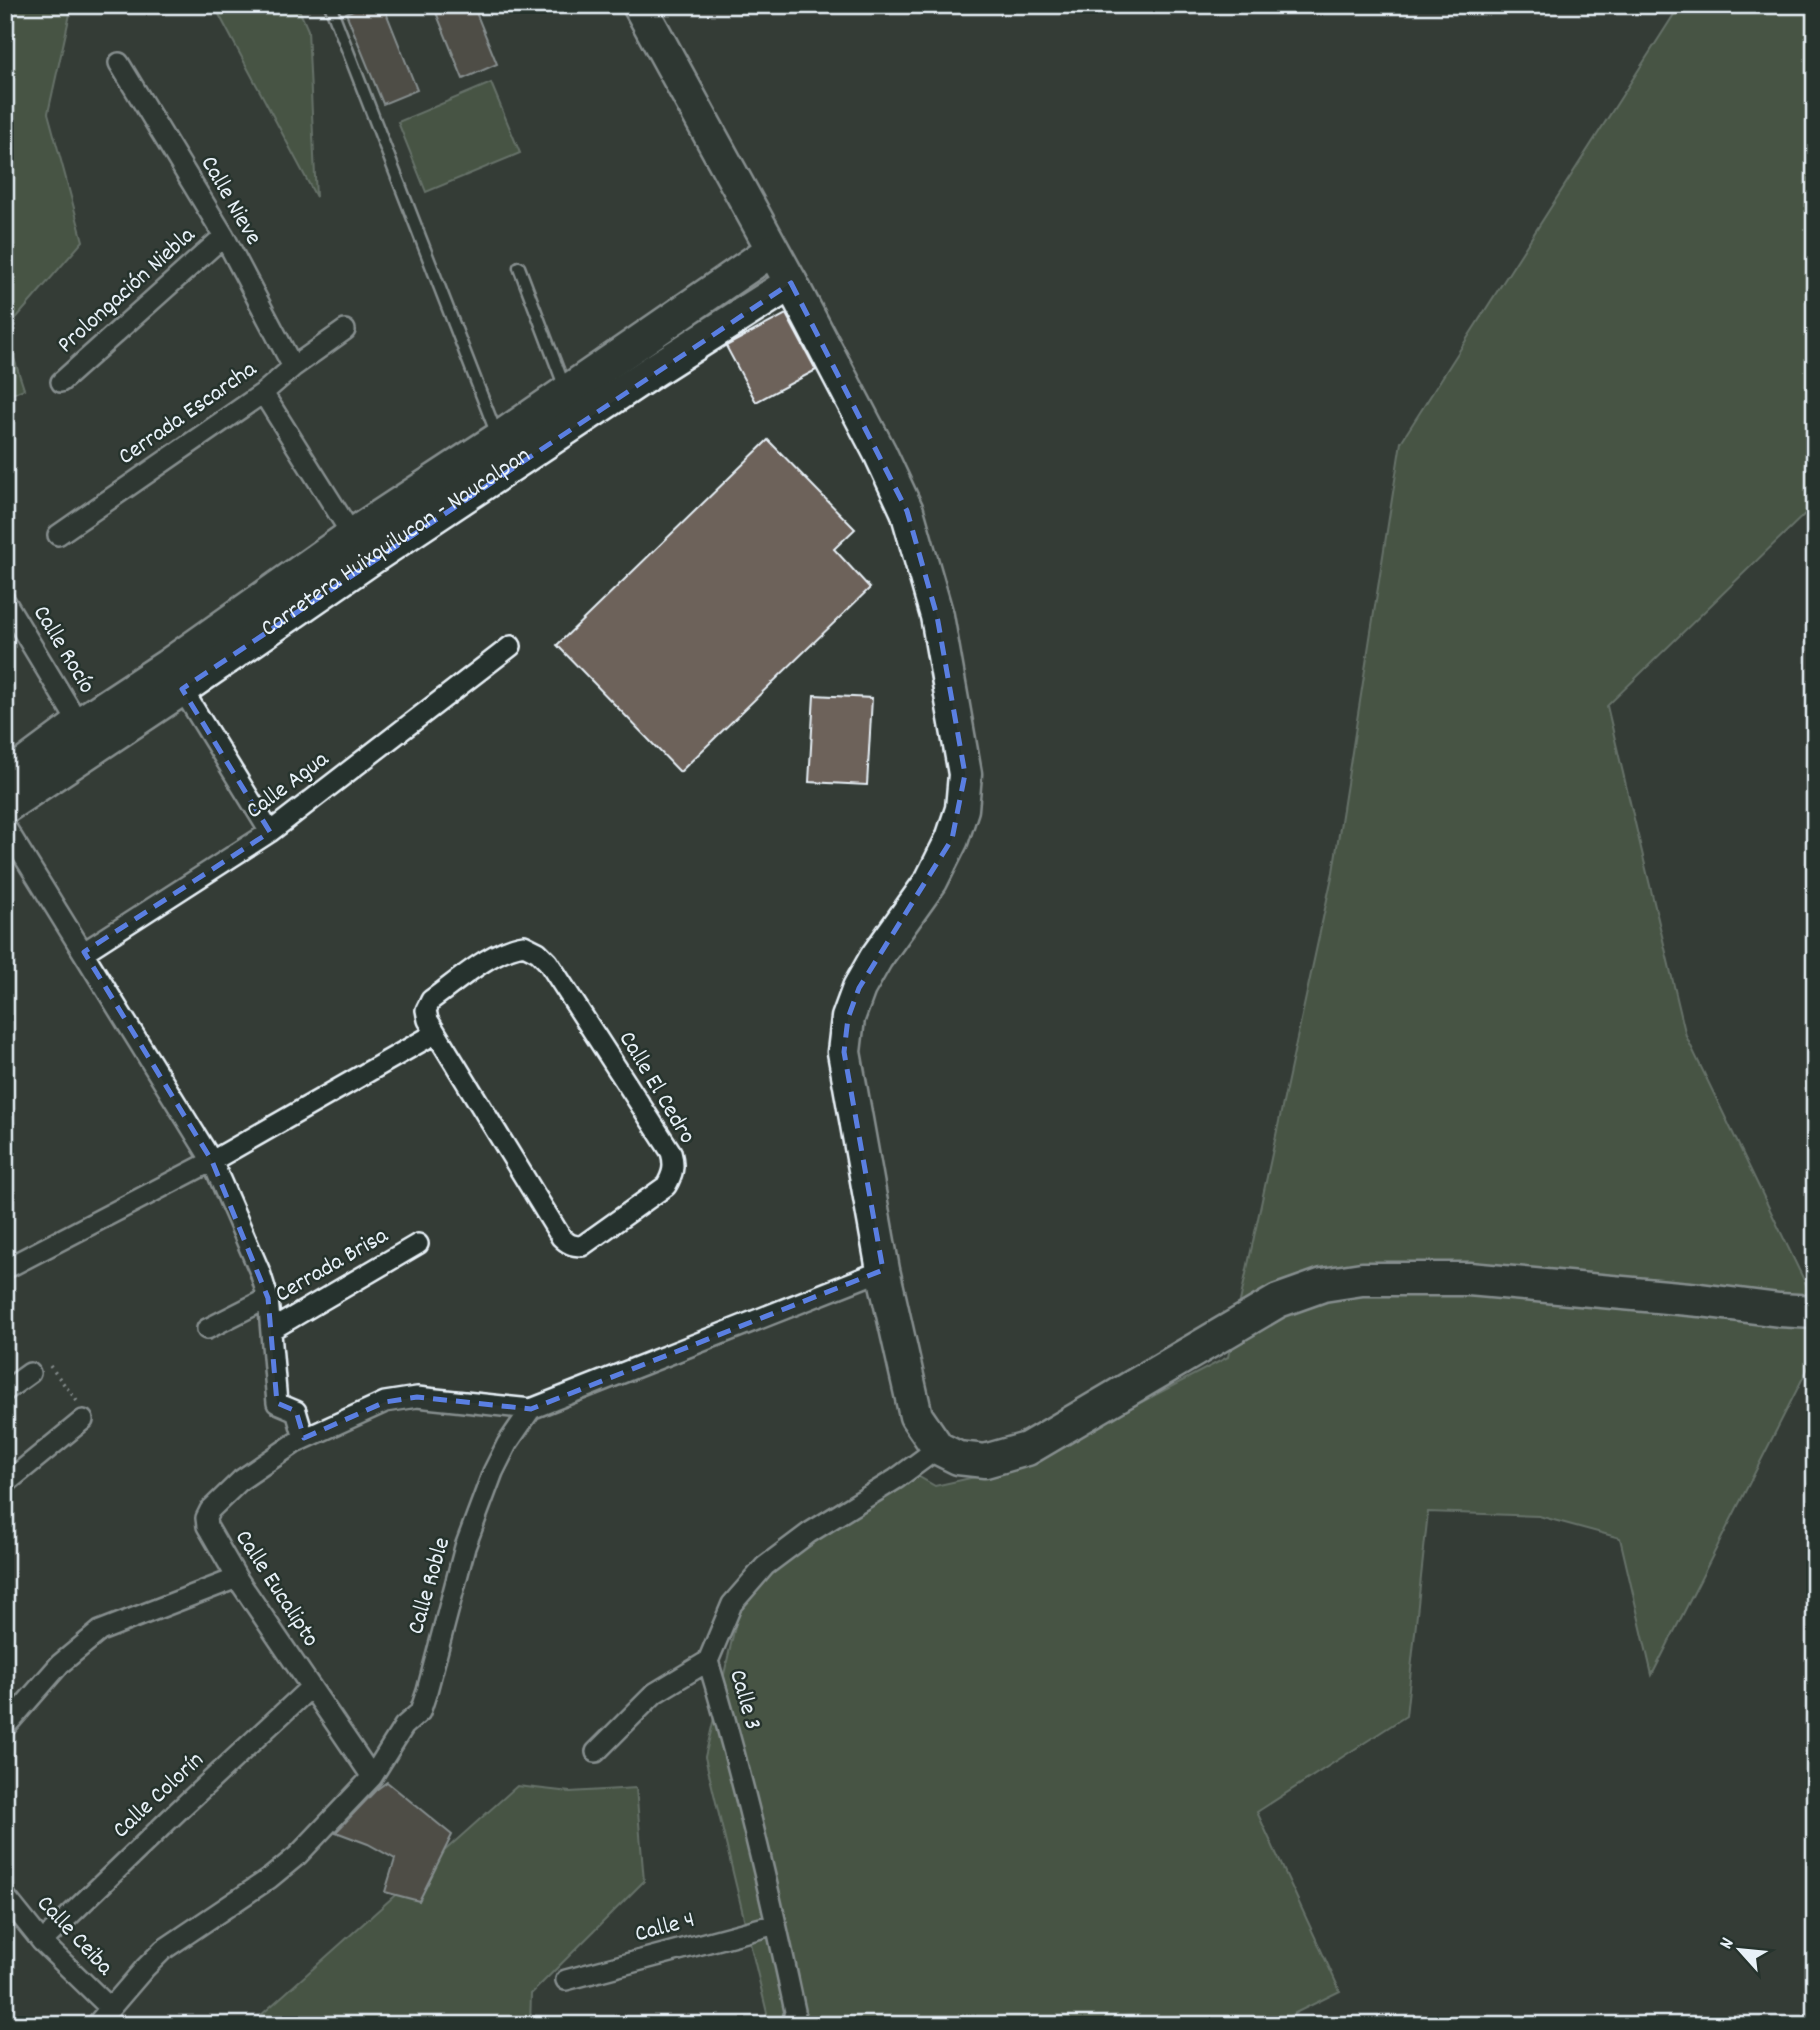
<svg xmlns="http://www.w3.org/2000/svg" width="1820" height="2030" font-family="Dekko,sans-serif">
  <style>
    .green { fill: #5d7255; stroke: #a2b2a6; stroke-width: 2 }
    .building { fill: #6d625a; stroke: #e8f1f8; stroke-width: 2 }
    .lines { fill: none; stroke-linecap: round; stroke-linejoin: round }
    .service-casing { stroke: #e8f1f8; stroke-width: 15 }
    .minor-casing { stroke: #e8f1f8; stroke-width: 24 }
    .primary-casing { stroke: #e8f1f8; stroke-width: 37 }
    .path { stroke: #e8f1f8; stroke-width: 3.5; stroke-dasharray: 2 5; stroke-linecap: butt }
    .service { stroke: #26332d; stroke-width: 10 }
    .minor { stroke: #26332d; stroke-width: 19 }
    .primary { stroke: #26332d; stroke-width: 32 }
    .marked { fill: none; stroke: #5a7fe2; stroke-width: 5; stroke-dasharray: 14 9; stroke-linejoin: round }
    .labels { text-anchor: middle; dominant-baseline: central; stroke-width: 5; stroke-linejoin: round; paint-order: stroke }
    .street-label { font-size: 24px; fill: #e8f1f8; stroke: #26332d }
  </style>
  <rect width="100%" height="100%" fill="#343c36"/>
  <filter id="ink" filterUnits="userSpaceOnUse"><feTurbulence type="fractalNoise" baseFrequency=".0143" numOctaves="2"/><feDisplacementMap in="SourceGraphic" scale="14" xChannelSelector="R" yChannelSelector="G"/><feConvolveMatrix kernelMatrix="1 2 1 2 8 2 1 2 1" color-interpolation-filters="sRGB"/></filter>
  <g filter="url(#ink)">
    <path class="green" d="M5,5H72L48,113L83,241L5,331Z
      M214,5H297L308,30L316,197Z
      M1680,5H1815V504L1607,706L1686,1036L1815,1303V1354L1652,1675L1620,1538L1539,1516L1428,1512L1406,1716L1257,1812L1340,1991L1271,2025H764L767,2013L705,1757L742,1596L900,1466L935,1486L1015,1468L1228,1357L1333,872L1401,442Z
      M491,83L520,153L426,192L398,122Z
      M5,331L24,389L5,397Z
      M517,1786L570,1792L636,1788L644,1881L531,1994L530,2025H250Z"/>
    <path class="building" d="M364,5H383L417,90L383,104L346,13Z
      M433,5H473L497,64L463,79Z
      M786,314L816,370L756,402L726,346Z
      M768,440L855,529L834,549L870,588L680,772L557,645Z
      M814,695L872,698L867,785L809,782Z
      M387,1782L452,1835L419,1901L385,1892L395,1859L368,1844L336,1832L376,1790Z"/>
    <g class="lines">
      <defs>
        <path id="service" d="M330,5L497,435
          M519,267L565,388"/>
        <path id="minor" d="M119,63L224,236L293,367
          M61,382L224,236
          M263,393L352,535L358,541
          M58,535L263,393L293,367L345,330
          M5,601L79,724
          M182,689L270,832
          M5,826L212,1161L260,1272L268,1298L277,1403L296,1411L304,1438
          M524,945L538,952L548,962L671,1152C675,1166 673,1174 666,1186L582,1246C572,1246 568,1244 561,1237L436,1033L428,1020L426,1010L431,1000C458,981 491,950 524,945Z
          M84,952L270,832L511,646
          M5,1269L212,1161L436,1033
          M207,1329L268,1298
          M271,1330L418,1244
          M5,1391L30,1373
          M5,1484L83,1420
          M5,1727L60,1664L100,1631L237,1578
          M596,1752L655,1693L708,1661
          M372,1777L237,1578L207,1526L206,1518L210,1510L241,1480L295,1443L385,1402L417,1397L531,1409
          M5,1896L42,1942L110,2008
          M42,1942L177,1812L311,1687
          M566,1980L776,1924
          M96,2025L145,1968L163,1950L270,1878L298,1855L372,1777L404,1726L420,1712L427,1691L465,1547L493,1472L507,1444L531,1409L883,1270
          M792,2025L795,2011C770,1893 743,1776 708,1661L732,1604L765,1566L809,1533L896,1479L938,1448"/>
        <g id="primary">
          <path d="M639,5L791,283L880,453L907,511L937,616L965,774L962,809L952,839L931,881L876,958L859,988L848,1018L844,1052L883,1270L916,1416L938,1448L958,1458L985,1461L1027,1449L1278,1301L1323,1285L1362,1279H1469L1700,1300L1779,1310L1815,1312"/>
          <path d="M5,779L79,724L167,666L352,535L498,439L772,250"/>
          <path id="s1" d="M5,807L182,689L373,557L653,371L791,283"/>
        </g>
      </defs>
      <use href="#service" class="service-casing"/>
      <use href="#minor" class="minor-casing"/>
      <use href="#primary" class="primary-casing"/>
      <path class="path" d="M50,1366L77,1401"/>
      <use href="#service" class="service"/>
      <use href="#minor" class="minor"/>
      <use href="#primary" class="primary"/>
    </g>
  </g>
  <path d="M0 0H1820V2030H0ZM791,283L907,511L937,616L965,774L952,839L859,988L848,1018L844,1052L883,1270L531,1409L417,1397L385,1402L304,1438L296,1411L277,1403L268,1298L212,1161L84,952L270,832L182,689Z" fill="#343c36" fill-opacity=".55" fill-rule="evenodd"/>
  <path class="marked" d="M791,283L907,511L937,616L965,774L952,839L859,988L848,1018L844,1052L883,1270L531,1409L417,1397L385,1402L304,1438L296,1411L277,1403L268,1298L212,1161L84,952L270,832L182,689Z"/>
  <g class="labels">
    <g class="street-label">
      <text transform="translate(230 201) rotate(60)">Calle Nieve</text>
      <text transform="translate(127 291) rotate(-42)">Prolongación Niebla</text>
      <text transform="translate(188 414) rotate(-35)">Cerrada Escarcha</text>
      <text stroke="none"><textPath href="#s1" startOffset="472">Carretera Huixquilucan - Naucalpan</textPath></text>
      <text transform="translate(63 650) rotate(59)">Calle Rocío</text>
      <text transform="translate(288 786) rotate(-37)">Calle Agua</text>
      <text transform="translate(656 1088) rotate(59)">Calle El Cedro</text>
      <text transform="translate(332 1266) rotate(-30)">Cerrada Brisa</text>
      <text transform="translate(430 1586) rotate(-74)">Calle Roble</text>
      <text transform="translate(276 1589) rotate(57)">Calle Eucalipto</text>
      <text transform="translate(744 1700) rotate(74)">Calle 3</text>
      <text transform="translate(159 1796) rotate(-43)">Calle Colorín</text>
      <text transform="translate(665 1928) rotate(-15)">Calle 4</text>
      <text transform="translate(74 1936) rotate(47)">Calle Ceiba</text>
    </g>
  </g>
  <rect width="1820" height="2030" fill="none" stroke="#26332d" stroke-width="28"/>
  <rect x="14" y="14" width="1792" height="2002" fill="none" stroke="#e8f1f8" stroke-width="2.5" filter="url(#ink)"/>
  <g transform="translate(1740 1950) rotate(297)" stroke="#26332d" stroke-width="5" paint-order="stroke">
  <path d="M0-5L12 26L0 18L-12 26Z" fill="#e8f1f8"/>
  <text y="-10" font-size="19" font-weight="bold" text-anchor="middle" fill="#e8f1f8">N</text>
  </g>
</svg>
